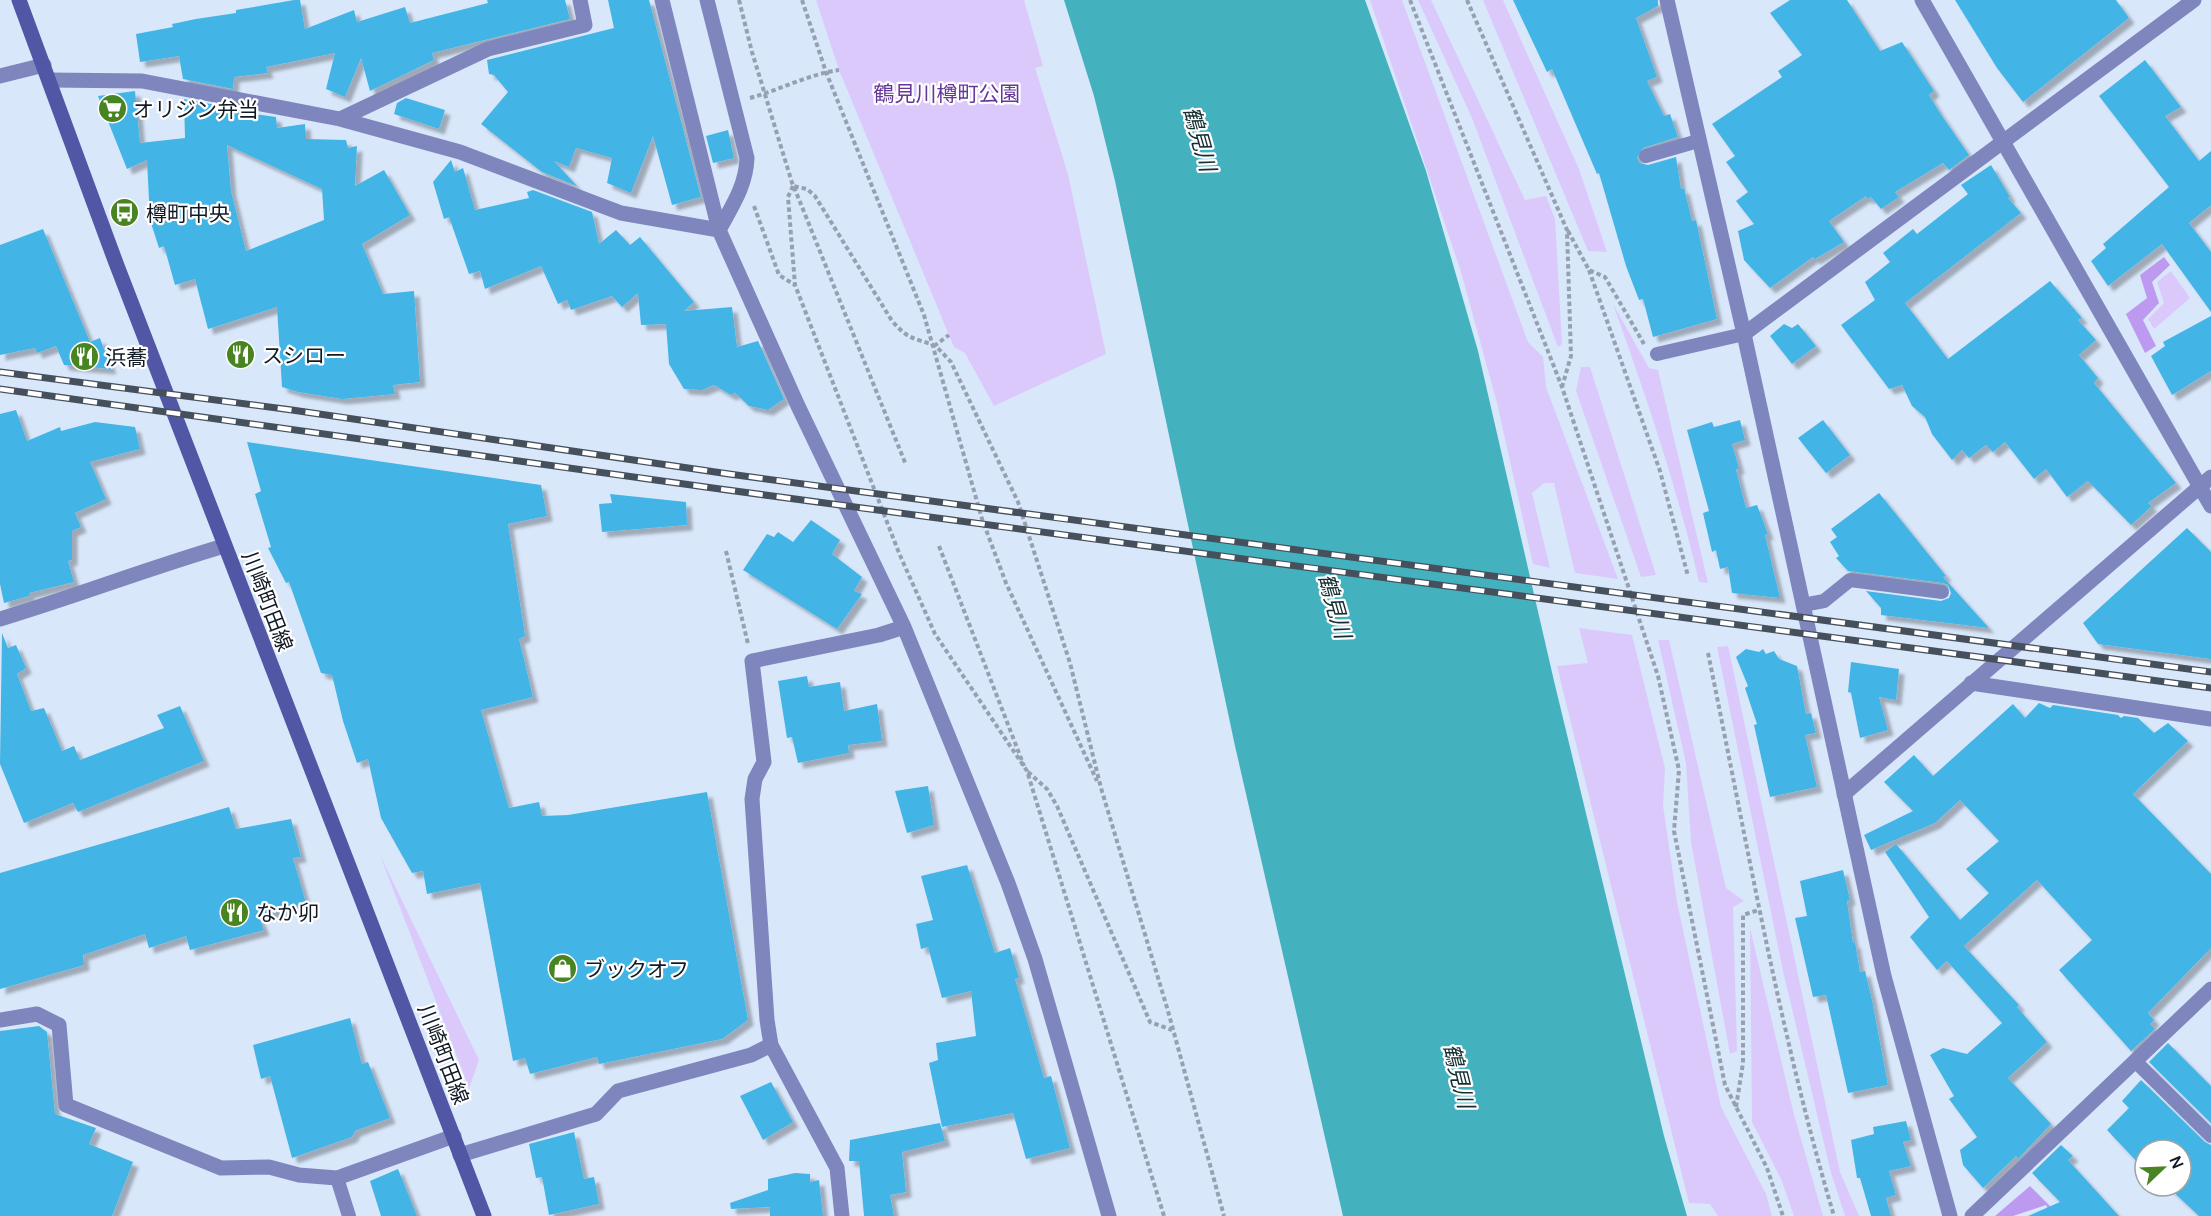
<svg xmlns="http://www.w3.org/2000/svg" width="2211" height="1216" font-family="Manrope,'Noto Sans JP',sans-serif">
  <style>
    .green { fill: #dcc9fc }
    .forest { fill: #bd9aef }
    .water { fill: #44b1bf }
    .building { fill: #42b5e6; fill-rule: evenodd; filter: url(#shadow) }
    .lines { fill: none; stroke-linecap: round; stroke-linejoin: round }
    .path { stroke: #95a1b1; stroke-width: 4; stroke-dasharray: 4.5 3; stroke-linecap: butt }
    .service { stroke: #7f86bd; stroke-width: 14 }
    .minor { stroke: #7f86bd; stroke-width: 15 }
    .tertiary { stroke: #7f86bd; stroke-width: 15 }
    .secondary { stroke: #5156a5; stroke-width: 15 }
    .rail-casing { stroke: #46505c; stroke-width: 7 }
    .rail { stroke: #fff; stroke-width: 4.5; stroke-dasharray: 14; stroke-linecap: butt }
    .labels { text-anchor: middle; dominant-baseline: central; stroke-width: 4.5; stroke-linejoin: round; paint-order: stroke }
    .park-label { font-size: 21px; fill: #653799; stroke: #fff }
    .poi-label { font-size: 21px; fill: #111a24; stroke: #fff; text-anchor: start }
    .street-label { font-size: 21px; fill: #111a24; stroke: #fff }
    .water-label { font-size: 22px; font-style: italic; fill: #162e31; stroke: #fff }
  </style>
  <defs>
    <filter id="shadow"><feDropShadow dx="5.5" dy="5.5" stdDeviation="1.5" flood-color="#0004"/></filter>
  </defs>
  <rect width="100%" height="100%" fill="#d9e7fa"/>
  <path class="green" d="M816,0H1024L1043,66L1035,68L1068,174L1106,354L994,406L965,353L954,347L944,323L839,70Z
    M1370,0H1402L1528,342L1543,357L1546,387L1618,579L1575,573L1554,483H1544L1532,493L1550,568L1533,564L1497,403L1461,272Z
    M1418,0H1431L1525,200L1546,196L1555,219L1562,344L1558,347L1472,118Z
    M1483,0H1503L1579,169L1607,252L1588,251Z
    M2171,271L2190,298L2154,329L2148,319L2164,303L2157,282Z
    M1613,304L1649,368L1658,370L1708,583L1699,582C1677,487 1646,396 1613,304Z
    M1581,367H1590L1656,575L1641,577L1576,391Z
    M1579,628L1632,635L1665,768L1663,805L1677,902L1721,1107L1766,1194L1772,1216H1718L1710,1204L1689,1203L1557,666L1588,663Z
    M1658,640H1669L1726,888L1744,901L1733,907L1737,1051L1730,1054L1691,842L1686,763Z
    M1728,646L1840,1172L1859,1216H1845L1831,1173L1783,971L1717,647Z
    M380,855L479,1060L469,1088Z
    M1750,928L1793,1111L1823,1216H1794L1781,1179L1752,1122Z"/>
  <path class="forest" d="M2164,257L2170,265L2152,282L2159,303L2143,320L2156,346L2145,353L2126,314L2147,298L2140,275Z
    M2030,1186L2060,1216H2051L2046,1205L2013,1216H1995Z"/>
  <path class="water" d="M1064,0H1365L1426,171L1478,351L1554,681L1664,1136L1687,1216H1343L1235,746L1115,181L1094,96Z"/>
  <path class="building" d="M294,0H300L305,29L354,10L357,22L405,7L410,23L488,3L487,0H565L570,19L432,53L434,60L370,91L361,58L345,97L326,89L335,53L266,67L268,73L234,77L233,89L183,79L179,56L140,62L136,34L173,27L172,24L196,19L236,13V10Z
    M608,0H649L701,197L672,205L653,136L631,193L607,183L612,158L576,148L569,167L554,161L577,186L542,172L481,124L508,92L494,75L489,74L487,60L614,28Z
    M1513,0H1658V6L1636,18L1657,77L1647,81L1664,116L1670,114L1678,137L1643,148L1637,158L1640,163L1648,165L1676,157L1681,189L1684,188L1692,221L1696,220L1717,319L1653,337L1643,299L1639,300L1626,266L1599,173L1597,174L1552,69L1547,72Z
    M1790,0H1847L1880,51L1902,42L1934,91L1929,95L1940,113L1969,155L1949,170L1943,163L1895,192L1899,197L1881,209L1871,197L1867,199L1866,196L1829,221L1844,242L1815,259L1813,257L1770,288L1744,260L1738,231L1754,224L1736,201L1748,192L1726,162L1735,156L1712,124L1782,77L1778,71L1802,55L1770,13Z
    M1955,0H2116L2129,18L2023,102L1997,68Z
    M2145,60L2181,107L2165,116L2199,161L2211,151V205L2189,223L2211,252V312L2162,244L2108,286L2091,261L2106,248L2103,244L2169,187L2099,96Z
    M135,91L140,143L185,138L184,99L232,108V111L276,117L277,128L305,124L306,139L346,140L348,148L357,146L355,186L384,170L410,215L362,244L383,294L414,291L420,382L393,385L395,394L342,399L298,392L282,387L277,307L208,329L195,279L175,285L164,246L159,248L150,220L147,160L127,169L98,96ZM227,145L322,189L324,220L246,251L231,191Z
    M406,98L445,110L439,129L394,114L397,103Z
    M728,130L734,158L713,163L706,136Z
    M451,160L455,172L463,168L475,210L529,198L527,192L533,190L592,212L599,244L616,230L630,245L640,237L694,302L684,311L732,307L737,347L758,341L784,399L768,410L749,406L735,393L731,395L714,385L702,390L684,389L669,364L666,324L641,325L638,293L622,307L612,296L571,310L567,300L558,304L541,266L485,289L480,271L469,274L449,217L444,219L433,182Z
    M1991,165L2010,197L2008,198L2021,213L1905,303L1948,359L2050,281L2082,318L2078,320L2096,340L2079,355L2098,378L2094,383L2176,483L2148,503L2152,506L2131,525L2088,481L2067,497L2046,469L2034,479L2005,442L1993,452L1986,445L1969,458L1962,450L1952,460L1932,434L1925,417L1912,406L1902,385L1889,389L1841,325L1875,300L1865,282L1890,262L1883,253L1913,229L1917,234L1968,194L1961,185Z
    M43,229L90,342L100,338L111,369L64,365L56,346L37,353L35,348L0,355V245Z
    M2211,316V371L2172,395L2151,356L2165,346L2163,342Z
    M1784,324L1792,328L1798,324L1816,346L1792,364L1770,336Z
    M16,410L27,441L60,427L61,431L95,422L135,427L140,449L90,462L106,499L75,513L81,527L72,531V560L68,561L74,582L29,593V596L4,603L0,584V414Z
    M1740,420L1745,440L1732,444L1739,468L1736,470L1746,508L1757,505L1768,534L1765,535L1780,598L1732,593L1728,567L1720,569L1716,550L1712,552L1703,513L1709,511L1687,430L1712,422L1714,427Z
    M1823,420L1850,455L1826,473L1798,438Z
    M247,442L541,485L547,516L508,524L525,636L519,639L533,697L481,710L509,808L539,802L542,816L568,815L707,792L748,1020L722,1039L599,1064L597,1057L530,1074L525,1058L513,1061L480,883L427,894L423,871L412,873L381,818L368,759L357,763L343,721L332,675L321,673L289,582L286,583L268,548L271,547L255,494L261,491Z
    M1879,493L1946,576L1943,577L1989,628L1881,615V608L1866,591L1941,601L1949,598L1951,593L1948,585L1943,583L1848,571L1836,558L1839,556L1830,542L1837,537L1831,529Z
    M610,494L686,502L687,525L602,532L599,504L612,503Z
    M811,520L840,540L832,554L862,577L854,591L862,594L837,629L743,570L767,534L774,537L778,532L793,542Z
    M2187,528L2211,552V659L2098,644L2083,623Z
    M2,633L8,648L16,645L26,668L17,674L31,711L44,708L62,751L74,746L80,760L164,728L157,715L180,706L204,761L78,812L73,803L24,823L0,764Z
    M1746,649L1759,652L1763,649L1766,654L1774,651L1779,659L1797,666L1806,714L1811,713L1816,733L1805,735L1817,787L1770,797L1754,725L1757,724L1745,688L1748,686L1736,657Z
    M1851,662L1899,669L1896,700L1879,697L1888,730L1860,738L1851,693L1848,692Z
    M807,676L809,687L840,682L844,711L877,704L882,741L848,745L849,753L798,763L792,737L787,738L778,681Z
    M2039,703L2050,708L2053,705L2118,715L2121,718L2124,716L2138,718L2154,733L2168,723L2188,741L2133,794L2211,874V948L2148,1013L2154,1020L2150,1024L2155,1029L2131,1051L2059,970L2092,940L2037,880L1964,946L2019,1005L2017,1007L2047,1042L2008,1078L2051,1124L2018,1159L2016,1156L1983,1188L1963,1165L1960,1150L1977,1137L1949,1099L1954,1096L1930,1055L1943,1048L1967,1054L2002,1023L1947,961L1937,970L1910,937L1929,917L1885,852L1896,844L1960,920L1989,893L1966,869L1999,841L1960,800L1935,823L1871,850L1864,835L1913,811L1884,782L1914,755L1933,776L2013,704L2025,718Z
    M928,786L934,825L907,833L895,791Z
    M229,807L236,829L291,819L301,857L293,858L306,903L259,917L264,930L190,950L186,936L149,948L145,934L83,955L84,965L0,989V873Z
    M967,865L995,953L1010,948L1019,978L1015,979L1044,1078L1051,1076L1070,1148L1026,1159L1013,1113L942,1127L929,1063L938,1060L936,1043L976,1036L971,991L942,998L928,947L921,949L916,924L933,920L921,876Z
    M1843,870L1850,900L1847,901L1853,943L1855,942L1860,972L1865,971L1872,1000L1888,1085L1848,1093L1826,995L1813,997L1795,918L1807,916L1800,881Z
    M350,1018L362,1064L368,1062L390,1118L355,1131L352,1137L292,1158L270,1076L261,1079L253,1045Z
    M39,1026L47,1032L55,1114L96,1128L89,1144L133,1162L112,1216H0V1031Z
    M2168,1043L2211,1086V1123L2149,1062Z
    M2141,1080L2205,1142L2211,1145V1216H2199L2167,1186H2181V1150H2145V1165L2141,1166L2107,1130L2129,1108L2122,1101Z
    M771,1082L793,1122L763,1140L740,1096Z
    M1906,1121L1911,1140L1903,1142L1911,1166L1889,1171L1896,1195L1886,1198L1891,1216H1871L1860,1178H1857L1851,1140L1874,1134L1873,1127Z
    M940,1123L945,1141L902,1152L906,1192L890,1195L894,1216H864L859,1161H849L850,1140Z
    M574,1132L584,1179L594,1177L599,1204L549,1215L542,1177L536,1178L529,1144Z
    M2061,1145L2073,1156L2068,1160L2119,1216H2028L2060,1202L2032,1173Z
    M398,1169L417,1216H381L370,1181Z
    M795,1173L810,1174V1182L819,1180L823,1216H770V1207L731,1209L730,1203L768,1190V1179Z"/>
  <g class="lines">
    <path class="path" d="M739,0L752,52L793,186L807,189L815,196L892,321C909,340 912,337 933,345C939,348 946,357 951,362L1018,502L1070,663L1101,788L1168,1011L1224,1216
      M802,0L826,72L924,315L982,519L1006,583L1097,781
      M1410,0L1562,387L1658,676L1679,770L1674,831L1725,1085L1767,1168L1783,1216
      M1467,0L1567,230L1571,356L1562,387
      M750,98C779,90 810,74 839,70
      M793,186L788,197L795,285L899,553L935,634L1027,771L1164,1216
      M794,187L906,465
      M754,206L779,275L795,285
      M1568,231L1589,270L1605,277L1644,344
      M1589,270L1660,471L1688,576
      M934,346L949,335
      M939,546L1024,766
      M726,551L748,644
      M1708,653C1747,842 1779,1031 1834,1216
      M1028,772L1047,789L1057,806L1150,1022L1172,1030
      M1736,1107L1743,1063V915L1759,910"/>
    <path class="service" d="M1646,156L1698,141
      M1657,354L1744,334
      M1803,605L1824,601L1850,580L1942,592
      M2135,1061L2211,1136
      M337,1178L349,1216"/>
    <path class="minor" d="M662,0L719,230
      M707,0L747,158C746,186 732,206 719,230
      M0,76L44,65
      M49,80L142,81L340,119L460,152L621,213L719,230L798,406L904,627L1008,883L1035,959L1109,1216
      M340,119L488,49L585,25L580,0
      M1744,334L2194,0
      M0,619C76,596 149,568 224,546
      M1971,683L2211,719
      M1844,794L2211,477
      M0,1020L37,1014L59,1025L66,1105L221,1168L269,1167L299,1175L337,1178L454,1136
      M771,1045L837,1168L842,1216
      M460,1155L596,1114L618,1091L751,1055L771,1045L767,1020L752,799L755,779L764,762L752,661L879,635L904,627
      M1972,1216L2211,989"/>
    <path class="tertiary" d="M1667,0L1744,334L1884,976L1950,1216
      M1922,0L2211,506"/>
    <path class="secondary" d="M19,0L116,263L484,1216"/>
    <defs>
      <path id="rail" d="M0,372L292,410L729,474L2211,672
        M0,389L720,489L2211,688"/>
    </defs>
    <use href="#rail" class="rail-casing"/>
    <use href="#rail" class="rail"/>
  </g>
  <defs>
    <symbol id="supermarket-disc" viewBox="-11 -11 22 22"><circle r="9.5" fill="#488421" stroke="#fff"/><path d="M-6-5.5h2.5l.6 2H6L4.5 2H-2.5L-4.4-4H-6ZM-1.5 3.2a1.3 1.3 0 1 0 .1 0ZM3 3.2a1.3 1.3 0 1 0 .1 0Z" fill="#fff"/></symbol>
    <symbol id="bus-disc" viewBox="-11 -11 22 22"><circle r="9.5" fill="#488421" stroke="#fff"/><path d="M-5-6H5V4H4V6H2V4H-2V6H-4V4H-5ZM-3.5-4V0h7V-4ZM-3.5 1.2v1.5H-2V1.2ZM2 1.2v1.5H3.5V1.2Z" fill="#fff"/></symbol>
    <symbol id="restaurant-disc" viewBox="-11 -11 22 22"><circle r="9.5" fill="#488421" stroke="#fff"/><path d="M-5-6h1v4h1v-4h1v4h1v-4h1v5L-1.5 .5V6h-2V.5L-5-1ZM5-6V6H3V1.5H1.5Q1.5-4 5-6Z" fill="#fff"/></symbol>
    <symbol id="shop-disc" viewBox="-11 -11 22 22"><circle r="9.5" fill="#488421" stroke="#fff"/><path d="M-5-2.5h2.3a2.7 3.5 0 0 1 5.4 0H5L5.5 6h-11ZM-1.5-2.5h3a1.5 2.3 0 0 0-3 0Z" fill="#fff"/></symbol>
  </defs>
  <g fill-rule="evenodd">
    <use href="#supermarket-disc" x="96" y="92" width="33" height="33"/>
    <use href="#bus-disc" x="108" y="196" width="33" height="33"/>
    <use href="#restaurant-disc" x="224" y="338" width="33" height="33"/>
    <use href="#restaurant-disc" x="68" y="340" width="33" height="33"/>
    <use href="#restaurant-disc" x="218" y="896" width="33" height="33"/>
    <use href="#shop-disc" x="546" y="952" width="33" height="33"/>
  </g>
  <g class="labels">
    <g class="park-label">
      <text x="947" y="93">鶴見川樽町公園</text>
    </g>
    <g class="poi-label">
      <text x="133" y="109">オリジン弁当</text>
      <text x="146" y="213">樽町中央</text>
      <text x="262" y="355">スシロー</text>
      <text x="105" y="357">浜蕎</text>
      <text x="256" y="912">なか卯</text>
      <text x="584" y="969">ブックオフ</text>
    </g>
    <g class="street-label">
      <text transform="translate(268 601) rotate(69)">川崎町田線</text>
      <text transform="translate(444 1054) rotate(69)">川崎町田線</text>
    </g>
    <g class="water-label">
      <text transform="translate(1200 139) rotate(74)">鶴見川</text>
      <text transform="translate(1335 606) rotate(74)">鶴見川</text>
      <text transform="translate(1459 1076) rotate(76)">鶴見川</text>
    </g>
  </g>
  <g transform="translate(2163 1168) rotate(67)"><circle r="28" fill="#ffffff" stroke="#a0a3a7" stroke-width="1.5"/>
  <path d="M0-4.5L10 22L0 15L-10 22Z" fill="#488421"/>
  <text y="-9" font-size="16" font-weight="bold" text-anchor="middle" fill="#111a24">N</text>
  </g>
</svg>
